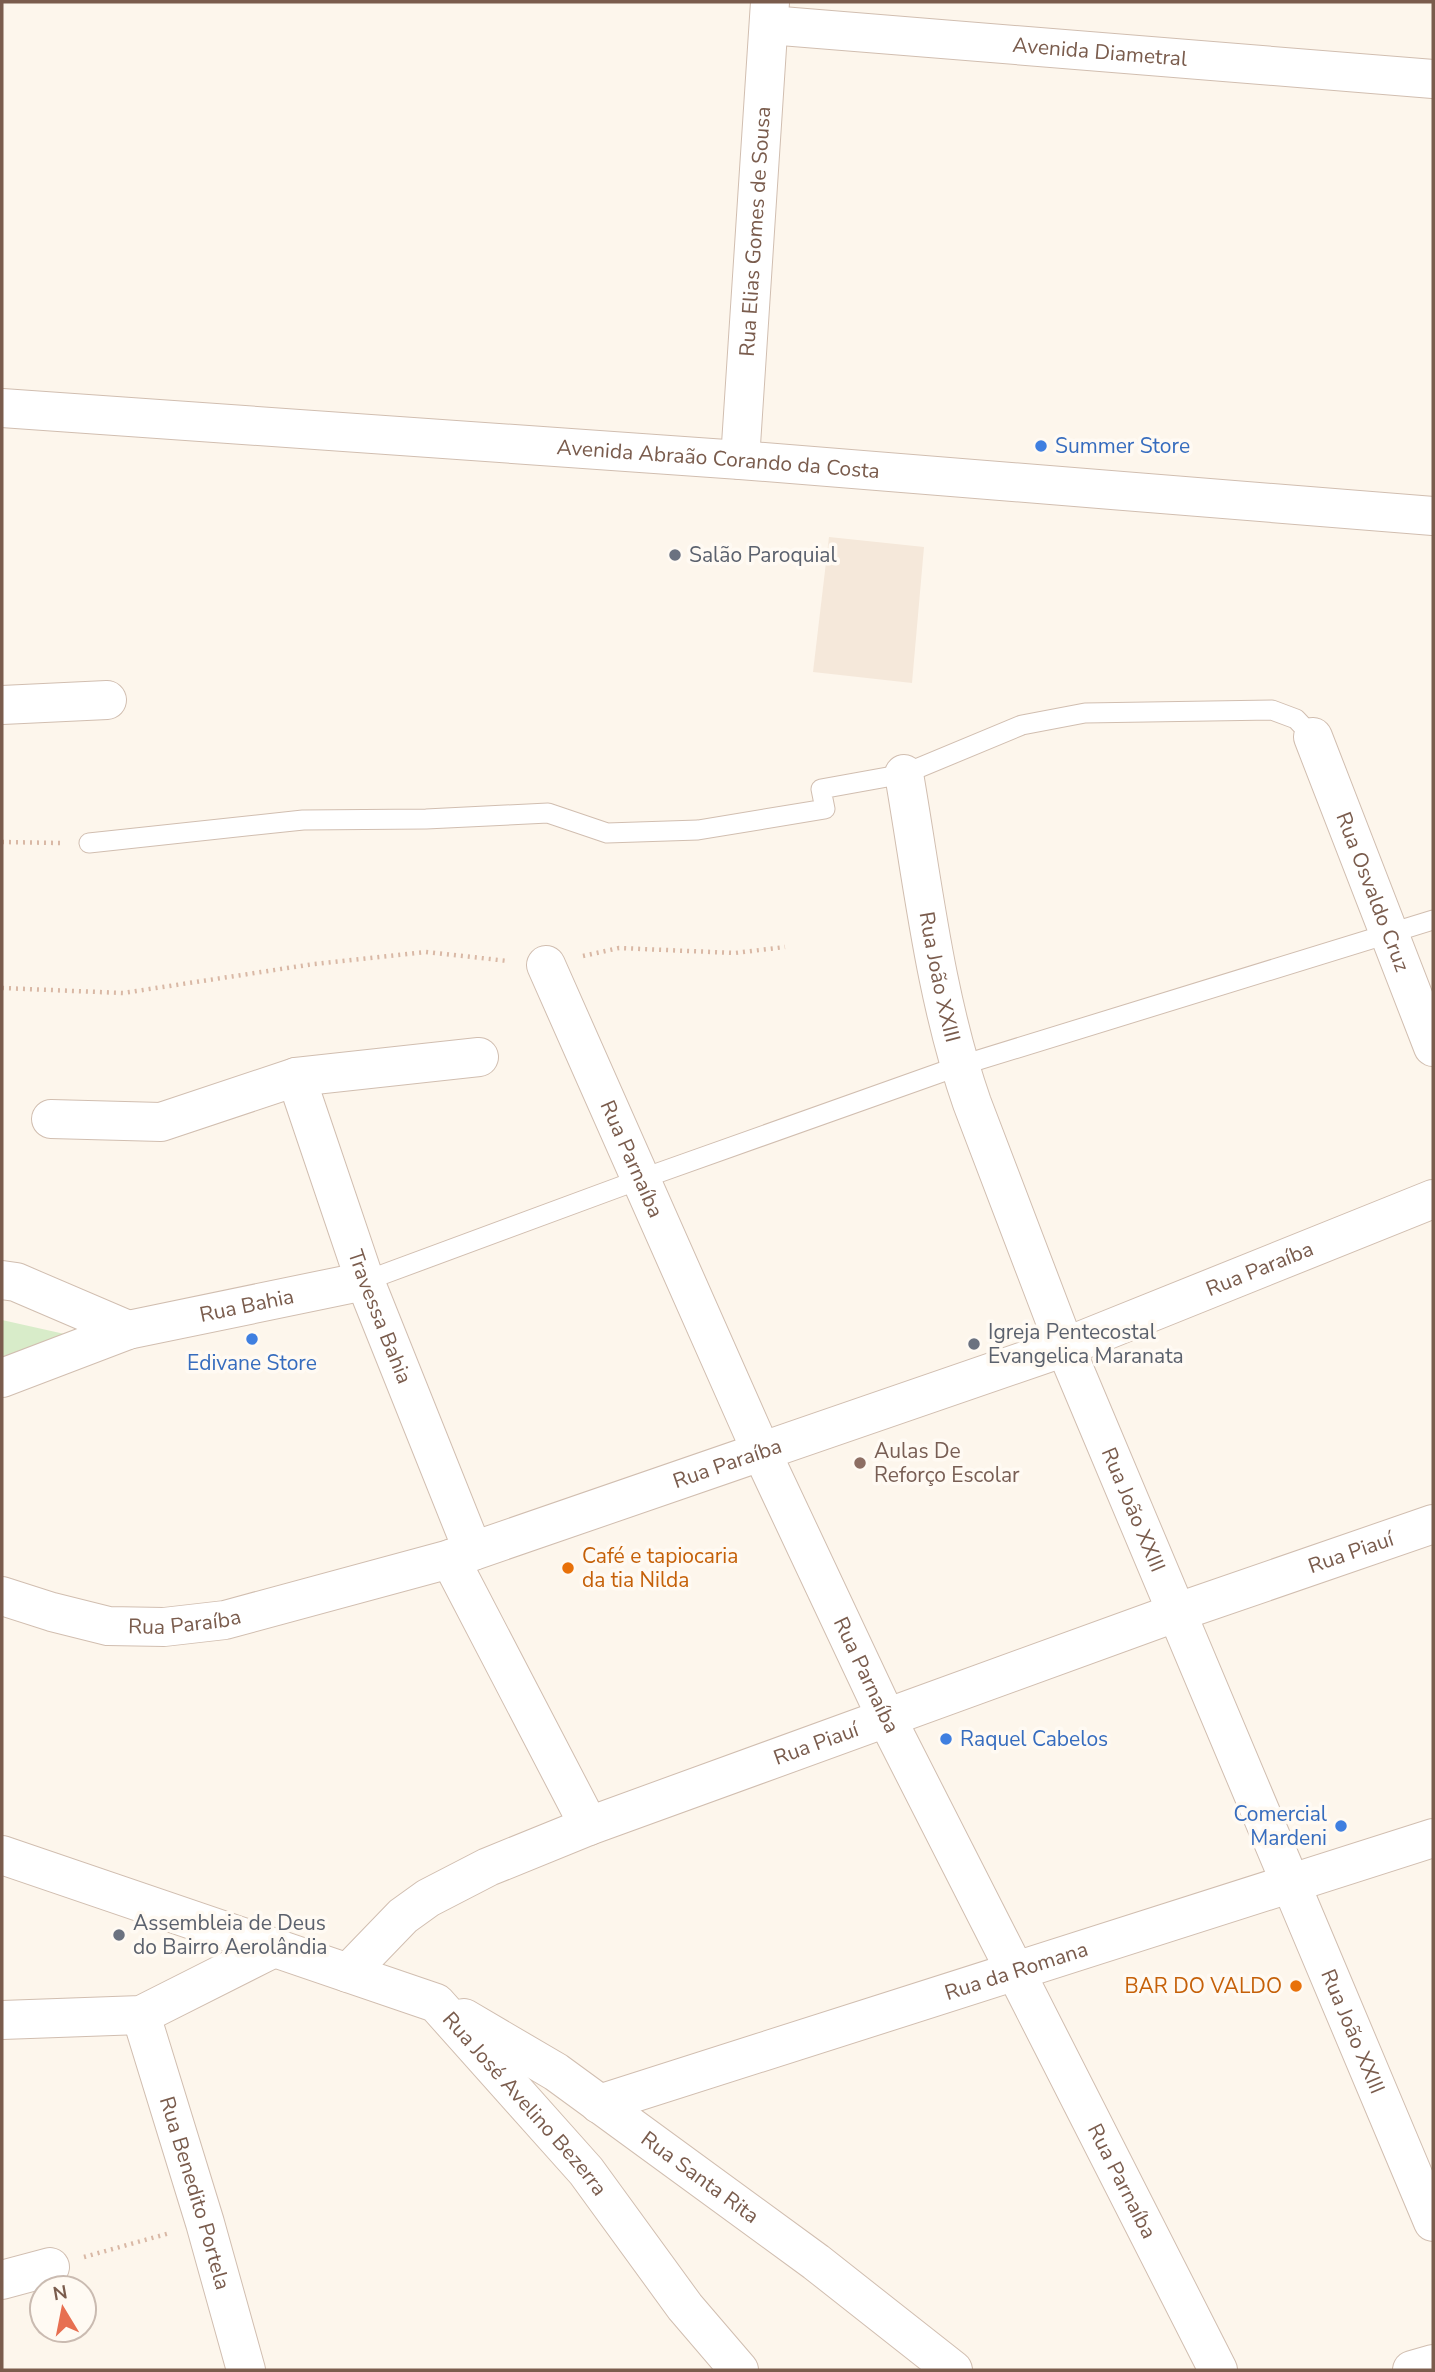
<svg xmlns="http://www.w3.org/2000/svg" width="1435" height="2372" font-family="'Nunito Sans',sans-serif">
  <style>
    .residential { fill: #f5e8da }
    .green { fill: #d8ecc9 }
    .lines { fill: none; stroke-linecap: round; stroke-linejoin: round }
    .lane-casing { stroke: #d1beb0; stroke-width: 21 }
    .street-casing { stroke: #d1beb0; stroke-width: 40 }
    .path { stroke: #d9b8a5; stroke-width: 4.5; stroke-dasharray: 2 5; stroke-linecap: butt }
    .lane { stroke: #fff; stroke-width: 19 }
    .street { stroke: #fff; stroke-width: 38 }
    .shop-dot { fill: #3f7fe0; stroke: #fffaf3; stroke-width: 2.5 }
    .worship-dot { fill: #6b7280; stroke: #fffaf3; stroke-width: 2.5 }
    .education-dot { fill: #8d6e63; stroke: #fffaf3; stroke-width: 2.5 }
    .food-dot { fill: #e8710a; stroke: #fffaf3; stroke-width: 2.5 }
    .labels { text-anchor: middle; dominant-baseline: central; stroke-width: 7; stroke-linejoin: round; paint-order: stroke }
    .street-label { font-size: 21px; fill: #7a5c4d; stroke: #fffaf3 }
    .shop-label { font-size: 21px; fill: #366cbe; stroke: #fffaf3; text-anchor: start }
    .worship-label { font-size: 21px; fill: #5b616d; stroke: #fffaf3; text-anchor: start }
    .education-label { font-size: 21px; fill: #785e54; stroke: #fffaf3; text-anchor: start }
    .food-label { font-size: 21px; fill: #c56008; stroke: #fffaf3; text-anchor: start }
  </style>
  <rect width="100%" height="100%" fill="#fdf6ec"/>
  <path class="residential" d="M829,537L924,547L912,683L813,672Z"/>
  <path class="green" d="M2,1320L78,1337L2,1361Z"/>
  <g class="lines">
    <defs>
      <path id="lane" d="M89,843L303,820L426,819L548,813L607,833L698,830L825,809L821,789L904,774L1022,725L1085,713L1272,710L1296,719L1313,737
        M365,1281L641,1179L959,1066L1433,920"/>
      <g id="street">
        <path id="s1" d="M769,25L1433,79"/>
        <path id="s2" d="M2,408L740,460L1433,516"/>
        <path id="s3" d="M740,460L770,2"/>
        <path d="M2,705L107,700"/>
        <path id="s4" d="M1313,737L1433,1047"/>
        <path id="s5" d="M904,774C923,884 935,997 972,1103L1065,1347L1433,2222"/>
        <path id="s6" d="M546,965L761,1451L887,1719L1218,2370"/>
        <path id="s7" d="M296,1077L365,1281L473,1551"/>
        <path d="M51,1119L161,1122L296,1077L479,1057"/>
        <path d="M2,1280L16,1282L128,1330"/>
        <path id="s8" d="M2,1378L128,1330L365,1281"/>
        <path d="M450,1559L589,1826"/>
        <path id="s9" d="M2,1596L52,1612L108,1626L164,1627L225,1620L450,1559L1065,1347L1433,1199"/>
        <path id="s10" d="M2,1855L436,2003L586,2171L685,2307L739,2370"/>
        <path id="s11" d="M348,1973L403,1916L428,1898L488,1867L589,1826L1175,1613L1433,1524"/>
        <path id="s12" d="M141,2015L205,2223L246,2370"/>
        <path id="s13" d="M464,2018L556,2072L816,2262L953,2370"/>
        <path d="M2,2020L141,2015L274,1948"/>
        <path id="s14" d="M599,2104L1433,1838"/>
        <path d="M2,2280L50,2267"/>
        <path d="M1412,2370L1433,2364"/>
      </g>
    </defs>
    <use href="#lane" class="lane-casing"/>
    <use href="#street" class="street-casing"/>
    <path class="path" d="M2,842L60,843
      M583,956L619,948L735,953L785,947
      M2,988L123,993L314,964L426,952L508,961
      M84,2257L170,2233"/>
    <use href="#lane" class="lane"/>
    <use href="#street" class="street"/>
  </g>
  <g class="shop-dot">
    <circle cx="1041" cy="446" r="7"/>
    <circle cx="252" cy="1339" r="7"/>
    <circle cx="946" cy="1739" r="7"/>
    <circle cx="1341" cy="1826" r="7"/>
  </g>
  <g class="worship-dot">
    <circle cx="675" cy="555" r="7"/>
    <circle cx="974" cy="1344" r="7"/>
    <circle cx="119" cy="1935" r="7"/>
  </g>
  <circle class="education-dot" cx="860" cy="1463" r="7"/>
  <g class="food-dot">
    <circle cx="568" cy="1568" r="7"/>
    <circle cx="1296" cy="1986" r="7"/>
  </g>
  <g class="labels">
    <g class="street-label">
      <text stroke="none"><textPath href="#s1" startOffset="332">Avenida Diametral</textPath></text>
      <text stroke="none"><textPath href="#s3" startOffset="229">Rua Elias Gomes de Sousa</textPath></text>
      <text stroke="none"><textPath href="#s2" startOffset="718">Avenida Abraão Corando da Costa</textPath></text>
      <text stroke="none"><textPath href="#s4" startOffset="166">Rua Osvaldo Cruz</textPath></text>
      <text stroke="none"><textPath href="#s5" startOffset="206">Rua João XXIII</textPath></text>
      <text stroke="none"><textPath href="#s6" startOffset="212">Rua Parnaíba</textPath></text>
      <text stroke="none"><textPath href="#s9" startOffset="1321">Rua Paraíba</textPath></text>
      <text stroke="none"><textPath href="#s8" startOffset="256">Rua Bahia</textPath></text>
      <text stroke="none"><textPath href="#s7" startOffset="254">Travessa Bahia</textPath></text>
      <text stroke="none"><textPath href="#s9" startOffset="754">Rua Paraíba</textPath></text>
      <text stroke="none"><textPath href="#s5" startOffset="774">Rua João XXIII</textPath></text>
      <text stroke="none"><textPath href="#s11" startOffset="1096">Rua Piauí</textPath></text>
      <text stroke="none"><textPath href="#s9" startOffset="187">Rua Paraíba</textPath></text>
      <text stroke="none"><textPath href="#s6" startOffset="779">Rua Parnaíba</textPath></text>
      <text stroke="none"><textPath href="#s11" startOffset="528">Rua Piauí</textPath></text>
      <text stroke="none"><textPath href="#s14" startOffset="438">Rua da Romana</textPath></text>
      <text stroke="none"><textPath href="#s5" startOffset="1340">Rua João XXIII</textPath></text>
      <text stroke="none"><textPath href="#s10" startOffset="593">Rua José Avelino Bezerra</textPath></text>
      <text stroke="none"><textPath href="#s13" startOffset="285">Rua Santa Rita</textPath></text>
      <text stroke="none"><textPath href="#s6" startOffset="1346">Rua Parnaíba</textPath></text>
      <text stroke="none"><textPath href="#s12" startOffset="186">Rua Benedito Portela</textPath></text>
    </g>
    <g class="shop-label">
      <text x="1055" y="446">Summer Store</text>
      <text x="252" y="1363" text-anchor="middle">Edivane Store</text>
      <text x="960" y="1739">Raquel Cabelos</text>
      <text x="1327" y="1814" text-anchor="end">Comercial<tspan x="1327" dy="24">Mardeni</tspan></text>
    </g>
    <g class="worship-label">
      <text x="689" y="555">Salão Paroquial</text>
      <text x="988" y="1332">Igreja Pentecostal<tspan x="988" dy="24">Evangelica Maranata</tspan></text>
      <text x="133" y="1923">Assembleia de Deus<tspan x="133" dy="24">do Bairro Aerolândia</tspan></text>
    </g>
    <g class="education-label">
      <text x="874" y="1451">Aulas De<tspan x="874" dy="24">Reforço Escolar</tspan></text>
    </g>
    <g class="food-label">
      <text x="582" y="1556">Café e tapiocaria<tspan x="582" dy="24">da tia Nilda</tspan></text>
      <text x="1282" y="1986" text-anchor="end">BAR DO VALDO</text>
    </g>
  </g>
  <rect width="1435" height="2372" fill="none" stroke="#7a5c4d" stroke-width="7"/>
  <g transform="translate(63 2309) rotate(350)"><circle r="33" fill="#fffaf3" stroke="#cabbb1" stroke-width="2"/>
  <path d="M0-5L12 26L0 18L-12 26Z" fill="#e76f51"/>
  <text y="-10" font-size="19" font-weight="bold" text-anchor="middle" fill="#7a5c4d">N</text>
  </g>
</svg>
